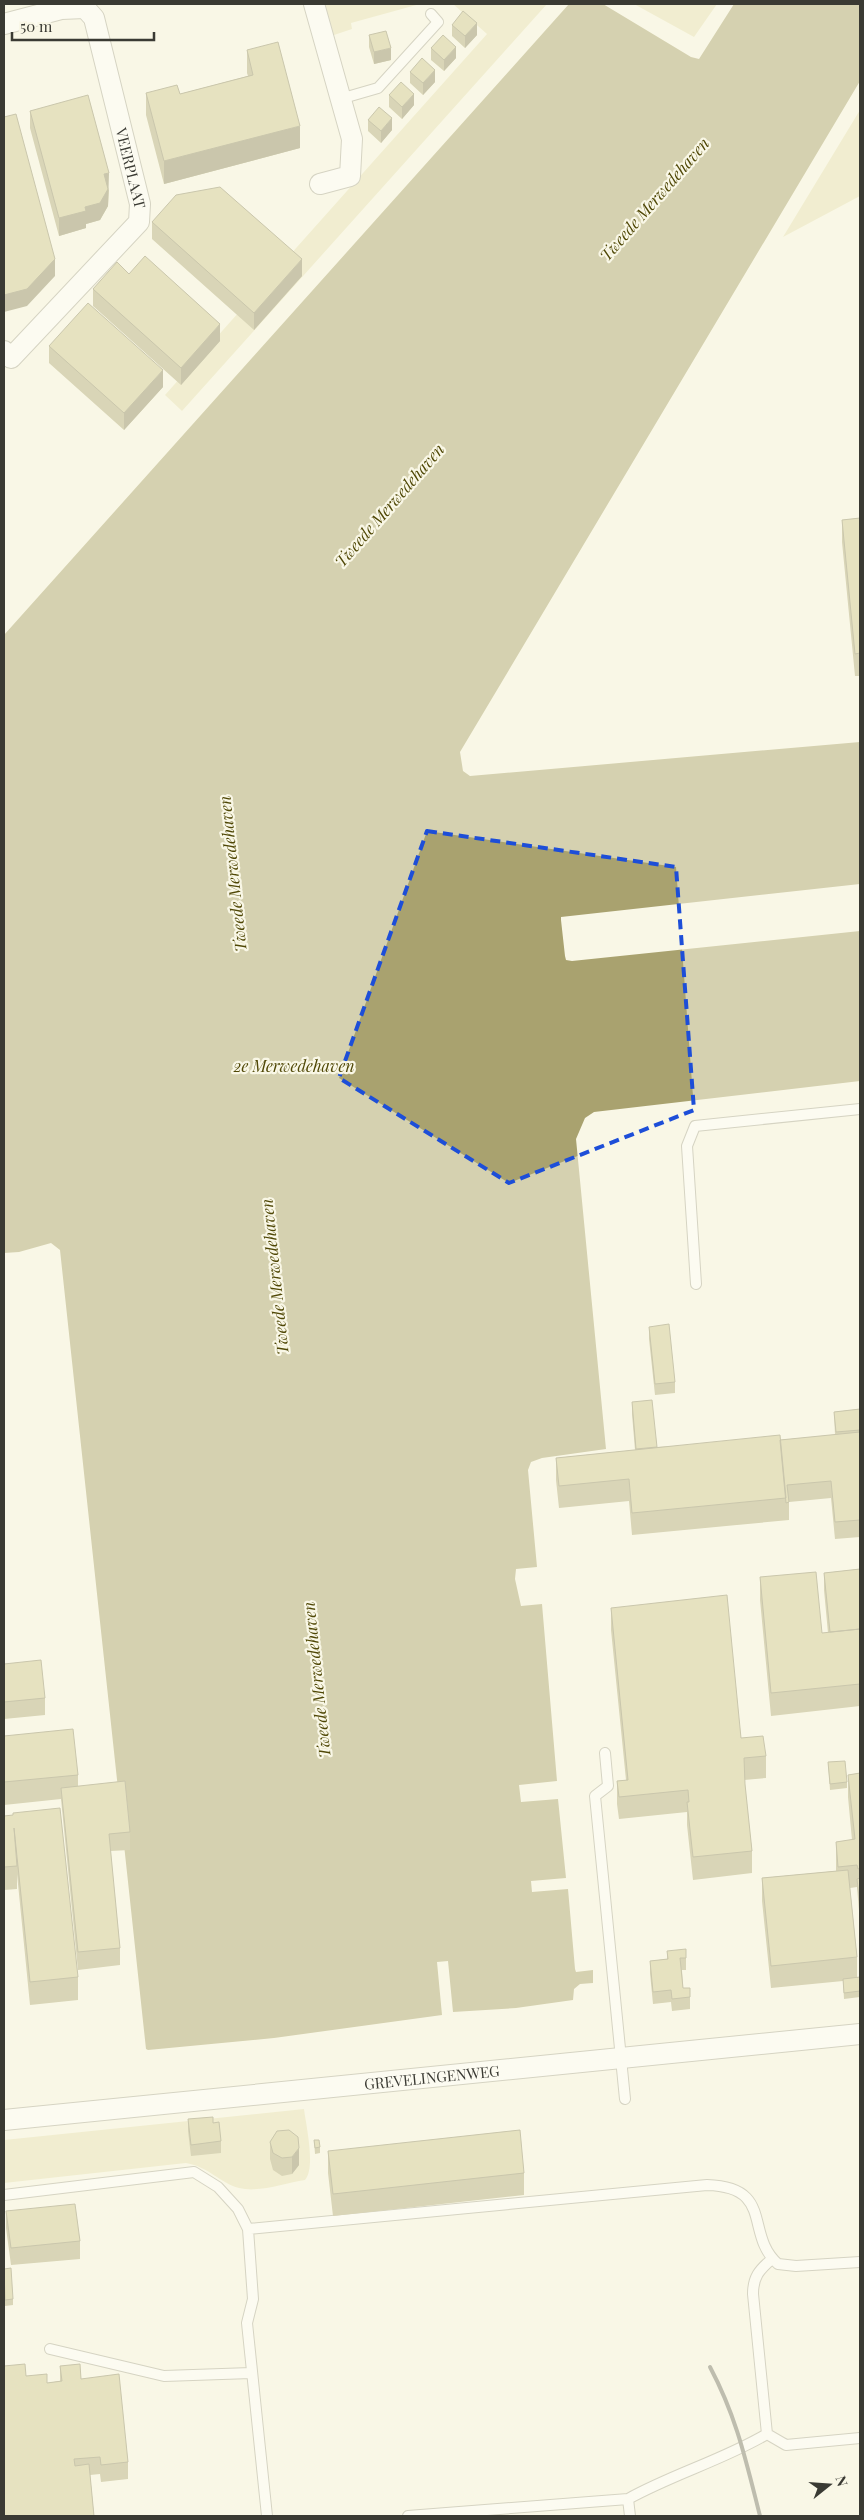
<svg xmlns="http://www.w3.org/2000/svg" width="864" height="2520" font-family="'Playfair Display',serif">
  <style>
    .green { fill: #e6e1b7 }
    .water { fill: #a9a26f }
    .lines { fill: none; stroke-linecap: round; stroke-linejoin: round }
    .lane-casing { stroke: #aaa899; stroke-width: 12 }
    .street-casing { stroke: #aaa899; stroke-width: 22 }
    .lane { stroke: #fff; stroke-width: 10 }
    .street { stroke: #fff; stroke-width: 20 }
    .rail { stroke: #77766c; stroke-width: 4 }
    .wall { fill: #b1ab7e }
    .shaded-wall { fill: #908b67 }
    .building { fill: #cec793; stroke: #908b67 }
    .marked { fill: none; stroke: #1d4ed8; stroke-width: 4; stroke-dasharray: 10 6; stroke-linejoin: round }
    .labels { text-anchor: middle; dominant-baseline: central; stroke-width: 4.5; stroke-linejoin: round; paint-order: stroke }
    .street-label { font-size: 15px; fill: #3a3a33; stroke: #f9f7e6 }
    .water-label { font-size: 16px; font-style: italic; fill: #4f4705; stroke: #f9f7e6 }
  </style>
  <rect width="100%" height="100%" fill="#f9f7e6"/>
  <path class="green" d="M322,4H420L351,23L352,29L331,36Z
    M453,4H547L182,411L165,395L487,34Z
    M634,4H717L694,37Z
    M860,110V196L783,237Z
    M304,2109C306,2125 316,2168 305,2180C285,2183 259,2193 239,2188C220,2183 209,2167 186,2163L4,2183V2140Z"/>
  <path class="water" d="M569,4H603L691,57L699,59L734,4H860V81L460,752L463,771L470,776L860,742V884L561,917V920L565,956L566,960L572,961L860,931V1081L594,1112L585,1118L576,1139L606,1449L542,1458L531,1462L528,1470L537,1567L516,1569L515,1579L521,1606L542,1604L557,1781L519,1785L521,1802L558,1799L566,1878L531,1881L532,1892L568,1889L575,1969L576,1972L593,1970V1983L580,1984L574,1989L573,2000L516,2008L453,2012L448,1961L437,1962L442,2015L274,2038L148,2050L146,2049L60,1250L51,1243L19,1252L4,1253V635Z"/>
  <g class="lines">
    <defs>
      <path id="lane" d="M340,99L378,88L438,22L431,14
        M696,1284L687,1146L695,1126L860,1109
        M605,1753L608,1786L595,1796L625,2099
        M4,2195L194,2172L218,2187L238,2209L248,2229L253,2299L247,2323L267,2516
        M248,2229L707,2185C775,2187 744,2234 778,2264L796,2266L860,2262
        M50,2349L164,2376L251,2373
        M767,2434L786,2445L860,2438
        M628,2499L630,2516
        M408,2516L628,2499C673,2474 723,2460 767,2434L753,2294C753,2277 759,2270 772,2259"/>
      <g id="street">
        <path d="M314,4L352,139L350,176L320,184"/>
        <path id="s1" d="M4,24L61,9L85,8L94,18L140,204L139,222L11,358L4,351"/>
        <path id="s2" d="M4,2120L860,2034"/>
      </g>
    </defs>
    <use href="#lane" class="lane-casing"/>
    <use href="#street" class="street-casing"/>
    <use href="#lane" class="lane"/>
    <use href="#street" class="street"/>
    <path class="rail" d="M710,2367C737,2418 746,2461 760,2516"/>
  </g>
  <path class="wall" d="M452,25L477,35L465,48L452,36Z
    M369,35L391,60L374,64L369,47Z
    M431,48L456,58L444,71L431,60Z
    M247,50L300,148L164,184L146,115V93L180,94L248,76L247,73Z
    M410,72L435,82L423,95L410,83Z
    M389,95L414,105L402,119L389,107Z
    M30,111L109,190L108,206L100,220L86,224V228L59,236L30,128Z
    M368,120L392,130L381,143L368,131Z
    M152,222L302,276L254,330L152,239Z
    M129,274L220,341L181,385L93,306V289Z
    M49,346L163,387L124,430L49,363Z
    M860,518V676H855L842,542V520Z
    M649,1327L675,1382V1393L655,1395L649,1339Z
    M632,1402L657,1447L780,1440L835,1435L834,1412L860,1409V1537L835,1539L831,1498L789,1502V1520L632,1535L629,1501L559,1508L556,1480V1458L635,1450L632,1414Z
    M860,1569V1706L771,1716L760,1600V1577L822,1633H828L824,1590V1573Z
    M611,1608L741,1738L766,1756V1778L744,1780L752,1851V1873L693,1880L687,1825V1812L619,1819L617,1804V1781L626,1780L611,1630Z
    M4,1664L45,1698V1715L4,1719Z
    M4,1736L78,1775V1786L130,1832V1850L110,1851L120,1948V1965L78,1970L61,1799L4,1805Z
    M828,1762L847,1782V1788L830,1790Z
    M860,1773V1923L857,1887L850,1888L857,1957V1978L860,1984V1997L844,1999L843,1981L771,1988L762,1901V1878L836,1871V1842L852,1840L848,1797V1775Z
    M4,1816L78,1977V2000L30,2005L17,1874V1889L4,1890Z
    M667,1951L686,1958V1970H682L683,1988L690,1997V2009L672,2011L671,2002L653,2004L650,1973V1961L667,1959Z
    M188,2119L213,2123L221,2141V2153L191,2156L188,2131Z
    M277,2131L299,2165L292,2174L282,2176L273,2170L270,2159V2142Z
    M314,2140L320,2147V2153L315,2154Z
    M328,2151L524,2173V2195L333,2216L328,2173Z
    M6,2211L80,2241V2259L11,2265L6,2228Z
    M4,2269L13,2299V2305L5,2306Z
    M60,2366L81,2379L128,2462V2479L101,2482L100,2474L90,2475L94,2516L26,2376L47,2383L60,2381Z"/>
  <path class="shaded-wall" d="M477,23V35L465,48V36Z
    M456,47V58L444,71V60Z
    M391,48V60L374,64V52Z
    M435,70V82L423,95V83Z
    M414,94V105L402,119V107Z
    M392,118V130L381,143V131Z
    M300,126V148L164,184V161Z
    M109,173L108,206L100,220L86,224V228L59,236V218L104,174Z
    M55,259V276L27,306L4,312V295Z
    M302,259V276L254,330V313Z
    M220,324V341L181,385V368Z
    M163,370V387L124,430V413Z
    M299,2148V2165L292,2174V2157Z"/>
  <path class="building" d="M463,11L477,23L465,36L452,25Z
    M386,31L391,48L374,52L369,35Z
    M443,35L456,47L444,60L431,48Z
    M278,42L300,126L164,161L146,93L177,85L180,94L253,75L247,50Z
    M422,58L435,70L423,83L410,72Z
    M401,82L414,94L402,107L389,95Z
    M88,95L109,173L104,174L108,189L100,203L85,207L86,211L59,218L30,111Z
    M379,107L392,118L381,131L368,120Z
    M16,114L55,259L27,289L4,295V117Z
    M220,187L302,259L254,313L152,222L176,195Z
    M145,256L220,324L181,368L93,289L117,262L129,274Z
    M88,303L163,370L124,413L49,346Z
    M860,518V653L855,654L842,520Z
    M669,1324L675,1382L655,1384L649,1327Z
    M652,1400L657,1447L636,1449L632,1402Z
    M860,1409V1430L836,1432L834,1412Z
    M860,1432V1520L835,1522L831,1481L787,1485L789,1502L786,1503L780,1440Z
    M780,1435L786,1498L632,1513L629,1479L559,1486L556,1458Z
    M860,1569V1629L830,1632L824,1573Z
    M816,1572L822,1633L860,1629V1684L771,1693L760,1577Z
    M727,1595L741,1738L763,1736L766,1756L744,1758L745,1784L752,1851L693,1857L687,1802H689L688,1790L619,1797L617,1781L628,1780L611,1608Z
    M41,1660L45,1698L4,1702V1664Z
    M73,1729L78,1775L4,1782V1736Z
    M845,1761L847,1782L830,1784L828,1762Z
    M860,1773V1868L858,1869L857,1865L838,1867L836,1842L855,1839L848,1775Z
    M125,1781L130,1832L109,1834L120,1948L78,1952L61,1788Z
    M60,1808L78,1977L30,1982L14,1828L17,1866L4,1867V1816L13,1815V1813Z
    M848,1870L857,1957L771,1966L762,1878Z
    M860,1878V1906L857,1879Z
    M686,1949V1958H680L683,1988H690V1997L672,1999L671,1990L653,1992L650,1961L668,1959L667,1951Z
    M860,1977V1991L844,1993L843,1979Z
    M213,2117V2123L219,2122L221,2141L191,2145L188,2119Z
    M289,2130L298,2137L299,2148L292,2157L282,2158L273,2153L270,2142L277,2131Z
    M520,2130L524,2173L333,2194L328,2151Z
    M314,2140H319L320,2147L315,2148Z
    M75,2204L80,2241L11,2248L6,2211Z
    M11,2268L13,2299L5,2300L4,2269Z
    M25,2364L26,2376L47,2374V2383L62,2381L60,2366L80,2364L81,2379L119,2374L128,2462L101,2465L100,2457L74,2459L75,2466L89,2464L94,2516H4V2366Z"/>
  <path d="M0 0H864V2520H0ZM427,831L676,867L694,1110L509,1183L339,1078Z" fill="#f9f7e6" fill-opacity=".55" fill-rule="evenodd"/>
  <path class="marked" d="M427,831L676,867L694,1110L509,1183L339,1078Z"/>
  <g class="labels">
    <g class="street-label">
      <text stroke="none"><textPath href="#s1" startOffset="251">VEERPLAAT</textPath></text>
      <text stroke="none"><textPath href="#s2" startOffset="430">GREVELINGENWEG</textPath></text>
    </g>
    <g class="water-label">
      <text transform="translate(654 199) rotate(-49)">Tweede Merwedehaven</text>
      <text transform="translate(389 505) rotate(-49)">Tweede Merwedehaven</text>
      <text transform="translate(232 874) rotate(-96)">Tweede Merwedehaven</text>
      <text x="294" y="1065">2e Merwedehaven</text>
      <text transform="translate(274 1277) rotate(-96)">Tweede Merwedehaven</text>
      <text transform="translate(316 1680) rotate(-96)">Tweede Merwedehaven</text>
    </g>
  </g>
  <rect width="864" height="2520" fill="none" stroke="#3a3a33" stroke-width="10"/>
  <g transform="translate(829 2485) rotate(73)" stroke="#f9f7e6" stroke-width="4" paint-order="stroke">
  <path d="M0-4L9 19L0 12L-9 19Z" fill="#3a3a33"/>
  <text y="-8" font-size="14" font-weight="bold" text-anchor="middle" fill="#3a3a33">N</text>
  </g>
  <path d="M12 32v8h142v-8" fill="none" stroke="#3a3a33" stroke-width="2.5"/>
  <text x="20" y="32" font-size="15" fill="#3a3a33" stroke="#f9f7e6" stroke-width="4" paint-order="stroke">50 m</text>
</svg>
